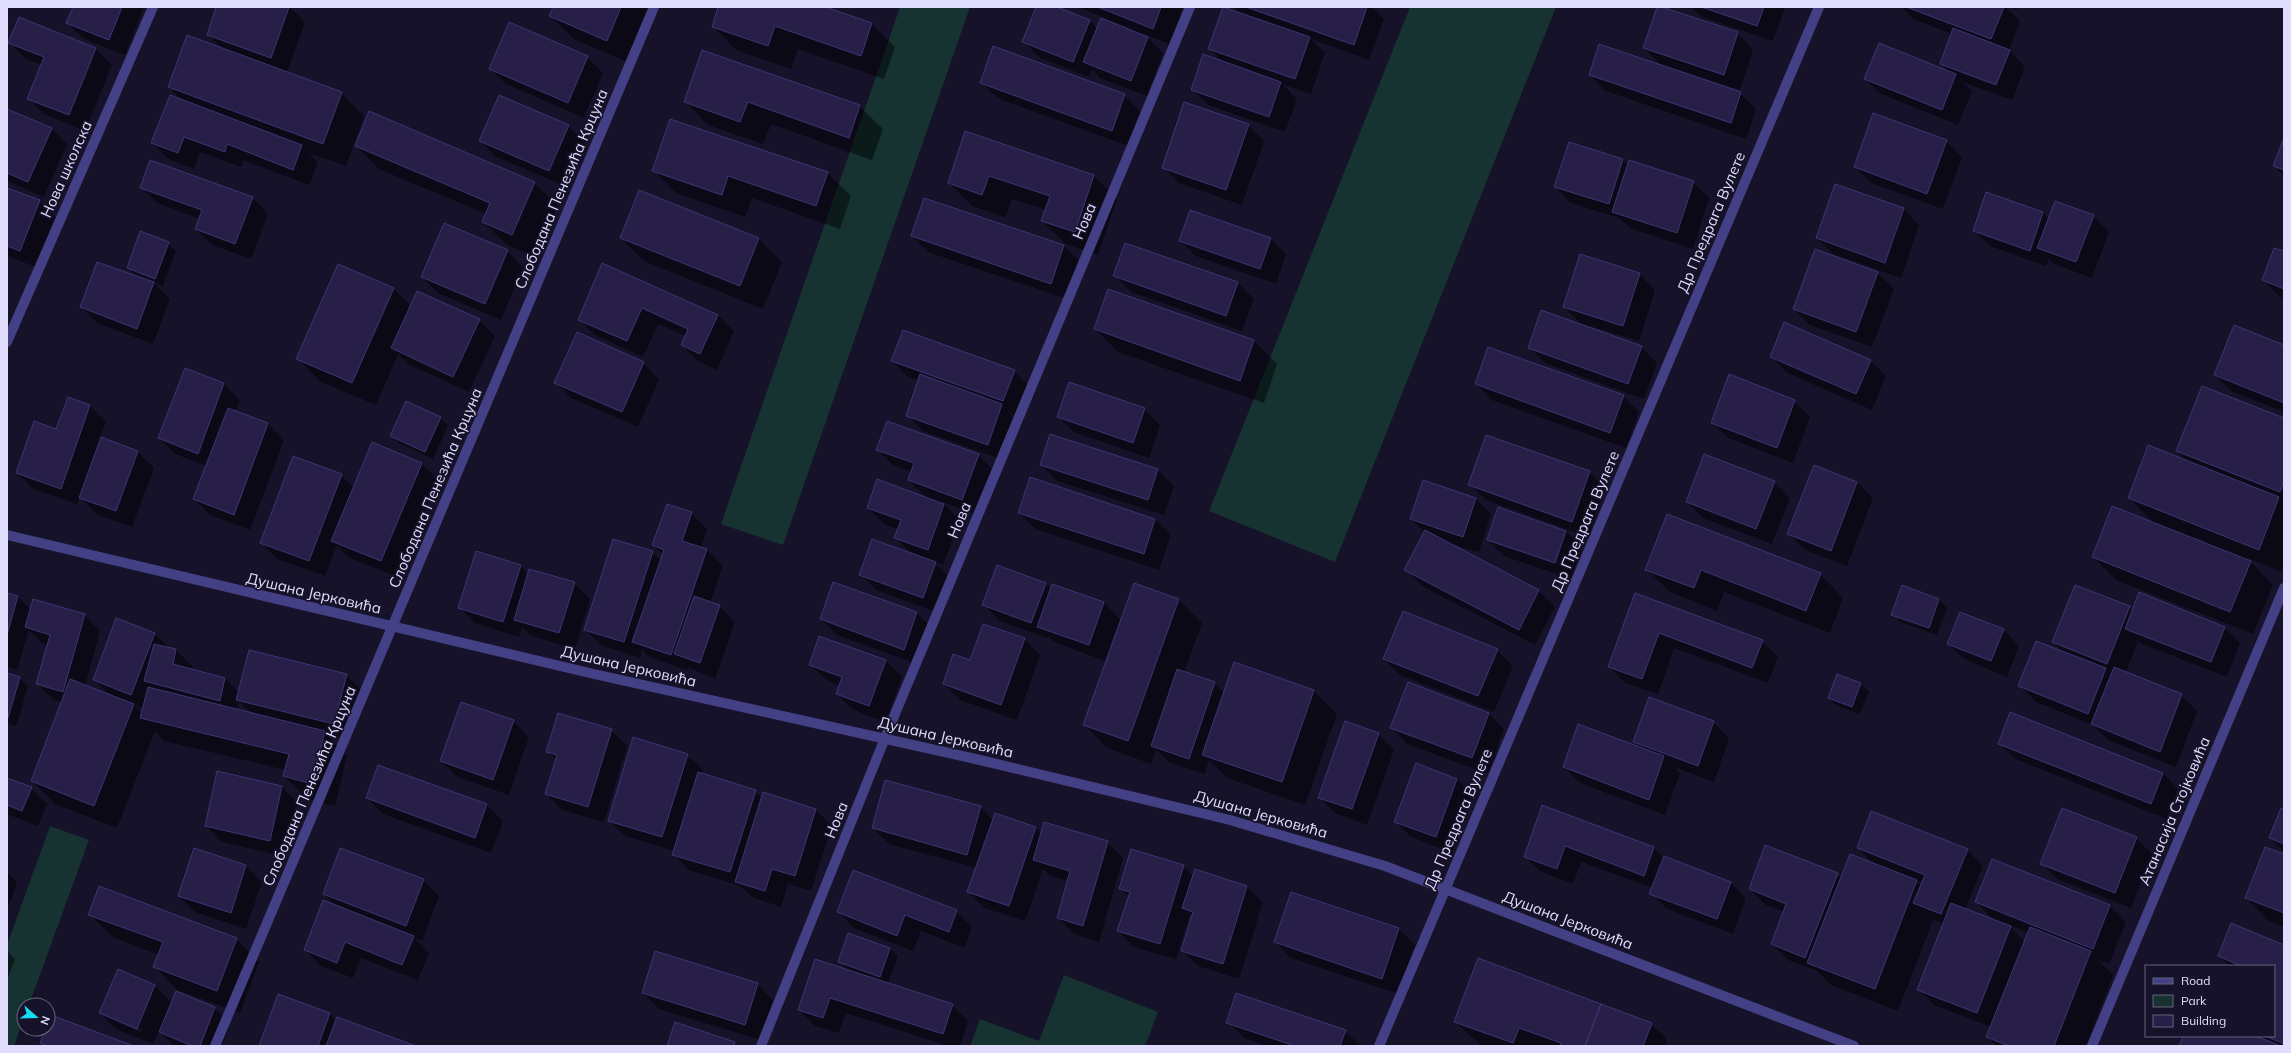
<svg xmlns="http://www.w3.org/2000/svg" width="2291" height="1053" font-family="Mulish,sans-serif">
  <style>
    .green { fill: #163332 }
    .shadow { fill: #0007; fill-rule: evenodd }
    .building { fill: #281f49; stroke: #403374 }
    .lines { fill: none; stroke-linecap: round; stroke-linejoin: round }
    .minor { stroke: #434085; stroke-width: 10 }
    .labels { text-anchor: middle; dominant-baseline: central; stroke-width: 3.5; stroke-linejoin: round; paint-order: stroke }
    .street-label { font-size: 15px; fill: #e0ddfd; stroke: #161229 }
  </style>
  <rect width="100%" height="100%" fill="#161229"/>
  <path class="green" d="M900,7H970L783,545L721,524Z
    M1410,7H1556L1335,562L1209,511Z
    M50,826L89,840L29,1005H24V1017L14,1046H7V945Z
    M1064,975L1158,1012L1145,1046H970L980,1019L1039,1041Z"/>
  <path class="shadow" d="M74,7H144L125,55L84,39L68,23Z
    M217,7H290L305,22L287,73L341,93L364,116L346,166L309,153L318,162L309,185L243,160L241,167L200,152L194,169L168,159L152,143L181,100L169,87L223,50L208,34Z
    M548,7H646L652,13L630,63L574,39L550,16L553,9Z
    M719,7H822L872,24L895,47L884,79L798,49L791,69L736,50L713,26Z
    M1038,7H1055L1089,20L1097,29L1128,30V28L1078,7L1183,8L1169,44L1144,34L1163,53L1147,96L1100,78L1092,69L1089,77L1040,58L1024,42Z
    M1234,7H1372L1384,19L1369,60L1311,39L1325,53L1311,94L1282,84L1297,99L1285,132L1208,105L1192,89L1223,63L1209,48L1241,14Z
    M1658,7L1737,33L1753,49L1740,90L1660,64L1644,48Z
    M1691,7H1785L1773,41L1702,17Z
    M1901,7H2006L2020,21L2009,50L2025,67L2012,100L1962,82L1972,91L1958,125L1881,94L1865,79L1950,72L1941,63L1952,34L1913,19Z
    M2009,7H2018L2017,10Z
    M20,18L96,49L112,65L85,131L44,114L28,98L42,65L26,59L10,43Z
    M703,51L859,106L883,129L872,160L771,124L763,144L708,125L685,101Z
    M587,57L603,73L584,118L506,84L490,69Z
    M1590,75L1740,93L1756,109L1746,139L1606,91Z
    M981,82L1124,95L1140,111L1128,146L997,98Z
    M7,110L51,128L67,144L44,197L7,181Z
    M1248,125L1264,141L1242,205L1179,183L1163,167Z
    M568,126L584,142L565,186L496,157L481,141Z
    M966,133L1094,176L1117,199L1098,255L1066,244L1042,221L1046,210L1012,199L1005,217L972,206L949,183Z
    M2284,140V176L2274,165Z
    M1946,141L1962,157L1943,209L1871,183L1855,167Z
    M356,146L534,183L558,206L536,257L507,245L483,222L486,214L379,169Z
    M1623,160L1629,166L1693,182L1709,198L1693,249L1630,228L1619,218L1571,203L1555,187Z
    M653,170L828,173L851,196L840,229L752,198L745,217L676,193Z
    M141,187L253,198L268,214L251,259L212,245L196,229L200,219L157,203Z
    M7,189L39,201L55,217L36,267L7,256Z
    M640,191L759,239L782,262L763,309L644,261L621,238Z
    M1904,209L1919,225L1901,278L1833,254L1817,238Z
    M2043,213L2049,219L2093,216L2109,232L2092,278L2054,264L2049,258L2046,266L1990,246L1974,230Z
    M912,236L1064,246L1080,262L1067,299L928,252Z
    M1270,238L1286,254L1276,284L1196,256L1180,241Z
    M168,243L176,251L163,286L152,281L170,299L153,344L97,323L81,307L138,277L128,267Z
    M507,251L523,267L501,320L438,293L422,277Z
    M1815,251L1878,273L1894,289L1872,347L1810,325L1794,309Z
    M2284,253V298L2279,296L2263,280Z
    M603,264L718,315L734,331L717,370L698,361L682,345L686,336L658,324L643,357L595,335L579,319Z
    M1639,274L1655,290L1639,341L1580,323L1564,307Z
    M1115,276L1238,283L1254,299L1242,331L1131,292Z
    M393,288L411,306L479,320L495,336L469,392L408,364L398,354L376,405L321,382L298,359Z
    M1109,290L1254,341L1277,364L1264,403L1118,352L1095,329Z
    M2284,346V412L2231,391L2215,375Z
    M1529,347H1641L1657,363L1644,399L1545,363Z
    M1771,357L1870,360L1886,376L1872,410L1787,373Z
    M892,361L1014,371L1030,387L1019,417L1009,413L1017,421L1003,460L923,431L907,415L919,381L908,377Z
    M643,363L659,379L638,427L571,398L556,382Z
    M185,370L224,384L240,400L235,412L268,424L284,440L250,530L210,515L194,499L207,466L175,454L159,438Z
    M1476,384L1623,396L1639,412L1626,448L1492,400Z
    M68,398L90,406L106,422L100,438L138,452L154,468L132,527L96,514L80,497L77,504L33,489L17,473L57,430Z
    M1794,401L1810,417L1793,463L1728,438L1712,422Z
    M1144,409L1160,425L1149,458L1074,432L1058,417Z
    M440,418L448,426L433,459L399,443L391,435Z
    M2284,419V567L2282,572L2247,558L2273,585L2253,634L2116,580L2093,557L2155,524L2129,498L2188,462L2177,451Z
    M877,449L978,455L994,471L978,515L942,502L960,520L943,565L934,562L951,579L939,613L876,590L860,574L912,554L895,537L898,529L884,524L868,508L927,498L909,480L912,472L893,465Z
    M422,464L438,480L397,577L348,557L337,545L325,576L277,559L262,543L341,475L354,488Z
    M1041,465L1158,470L1174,486L1164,515L1057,481Z
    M1589,472L1605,488L1588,537L1486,500L1470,484Z
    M1774,482L1790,498L1772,544L1703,518L1687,502Z
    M1857,482L1873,498L1847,566L1805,550L1789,534Z
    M1475,498L1491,514L1479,552L1444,542L1539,591L1555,607L1535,645L1422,586L1406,570L1425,532L1411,519Z
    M1499,508L1566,531L1582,547L1571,579L1504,556L1488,540Z
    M691,513L707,529L701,548L707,550L723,566L710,603L719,606L735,622L715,679L688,667L687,670L649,657L642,650L640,658L601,645L585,629L614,540L653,552L661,561L663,555L653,545Z
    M1019,513L1155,519L1171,535L1159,570L1035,529Z
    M1667,516L1820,574L1843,598L1830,633L1724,592L1717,611L1670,592L1646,569Z
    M521,566L529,574L574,583L590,599L575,649L531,636L522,627L519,637L475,623L459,607Z
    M834,583L917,613L933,629L920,665L837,635L821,619Z
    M1046,584L1051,589L1053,585L1104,603L1120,619L1105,661L1054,642L1048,636L1047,638L1000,621L984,605Z
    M1135,584L1179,600L1202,623L1184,673L1214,683L1225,693L1313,690L1337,714L1305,805L1227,778L1209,760L1205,774L1168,762L1156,749L1151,764L1107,748L1084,724Z
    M1903,587L1939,600L1947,608L1937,635L1900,622L1893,614Z
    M7,594L18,597L31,610L84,615L100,631L85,686L110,695L94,679L155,634L170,649L176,650L192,666L191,670L225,678L239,693L346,675L362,691L350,740L326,734L347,755L335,806L307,799L284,776L286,770L164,741L155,731L117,828L55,804L32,781L62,702L53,700L37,684L48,645L42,643L29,630L17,670L7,667ZM239,701L251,713L237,710ZM134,705L144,709L142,713Z
    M1636,594L1762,641L1778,657L1768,683L1674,648L1658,694L1625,683L1609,667Z
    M2129,607L2133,611L2224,627L2240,643L2227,677L2142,644L2138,640L2126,673L2181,695L2197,711L2176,767L2108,740L2093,725L2036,702L2020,686L2064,653L2053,642Z
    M1960,613L2004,630L2019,646L2007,677L1964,659L1948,644Z
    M1024,639L1040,655L1017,720L960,700L944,684Z
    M1497,650L1513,666L1494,712L1400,675L1384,659Z
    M886,661L902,677L885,722L853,710L837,694L840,686L826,680L810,664Z
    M7,674L20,678L28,686L16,726L7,723Z
    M1837,675L1861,684L1869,692L1860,714L1837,706L1829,698Z
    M1488,713L1504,729L1488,774L1407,744L1392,728Z
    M513,721L529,737L509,795L457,777L441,761Z
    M1713,722L1729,738L1714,782L1674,767L1680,773L1665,815L1580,783L1564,767L1640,748L1634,742Z
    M611,730L627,746L604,822L562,810L546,794L556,760L547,751Z
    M1378,734L1394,750L1367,825L1335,813L1319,797Z
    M1999,743L2163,773L2178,789L2167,819L2015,759Z
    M687,755L703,770L702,775L755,791L762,798L816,810L832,826L811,891L788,884L781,907L752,897L740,886L689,870L673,854L674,851L625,836L609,820Z
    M379,766L487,805L503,821L491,853L383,814L367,798Z
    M7,779L31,788L47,804L38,826L7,814Z
    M1457,779L1472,795L1452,853L1411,837L1395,821Z
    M282,787L298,803L286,857L222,842L206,826Z
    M980,807L993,820L995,814L1036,828L1042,834L1107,842L1123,858L1099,942L1074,934L1058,918L1068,881L1050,876L1043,869L1025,921L984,908L968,892L977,868L889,844L873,828Z
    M1543,807L1654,848L1664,858L1730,882L1746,898L1733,934L1667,909L1651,893L1653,888L1581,862L1573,884L1541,872L1525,856Z
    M2284,810V851L2270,838Z
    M2136,838L2152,854L2131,908L2057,879L2041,863Z
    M1858,848L1967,850L1983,866L1965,910L1995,921L1976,902L1992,860L2110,906L2126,922L2109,964L2098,960L2113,975L2086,1046H1997L1987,1037L1991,1027L1934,1005L1918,989L1944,924L1933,920L1898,1011L1831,985L1817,971L1788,960L1772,944L1784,912L1766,905L1750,889L1837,874L1841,878L1875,865ZM1915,881L1922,883L1921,886ZM2007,924L2029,933L2025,942Z
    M2284,855V927L2269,921L2246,898Z
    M246,866L262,882L246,929L195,912L179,896Z
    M1183,866L1193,876L1247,887L1263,902L1239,979L1198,966L1182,951L1192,917L1190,914L1176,959L1134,947L1118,931L1129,897L1120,888Z
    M7,872L17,883L9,905L7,904Z
    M423,880L439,896L422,941L414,938L429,953L418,980L361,958L353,978L321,966L305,950L336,906L324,894Z
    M1292,894L1399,929L1415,945L1398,994L1291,958L1275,942Z
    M956,911L972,927L965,948L921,931L913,951L854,928L838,912Z
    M89,914L236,939L259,962L240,1013L177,990L154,966L159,955L113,937Z
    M2284,946V1046H2180L2184,1036H2254L2264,1040L2260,1036H2274V966H2229L2219,956Z
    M890,948L898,956L888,984L952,1005L968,1021L960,1046H948L846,1013L839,1033L815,1026L799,1010L849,971L839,962Z
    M7,951L15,959L7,980Z
    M757,984L773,1000L761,1040L659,1009L643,993Z
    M155,986L172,1003L214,1008L230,1024L222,1046H174L159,1031L153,1044L116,1029L100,1013ZM118,1020L142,1030L141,1032L118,1022Z
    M330,1014L336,1021L413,1046H260Z
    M1228,1022L1345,1031L1361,1046H1266L1244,1038Z
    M1455,1022L1651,1024L1667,1039L1665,1046H1482Z"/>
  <path class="building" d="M73,7H122L109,40L66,23Z
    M216,7H289L271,58L207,35Z
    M553,7H621L607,41L549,16Z
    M718,7H825L872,23L861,56L775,26L768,46L712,27Z
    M1036,7H1057L1090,20L1073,62L1022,42Z
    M1098,7H1161L1153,29Z
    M1223,7L1310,37L1295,79L1208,49Z
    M1246,7H1367L1354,45Z
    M1657,7H1662L1738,32L1724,75L1643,48Z
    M1701,7H1764L1757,26Z
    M1906,7H2004L1991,39Z
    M19,17L96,48L69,115L27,99L44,57L8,43Z
    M1101,18L1148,37L1131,81L1083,62Z
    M509,22L588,56L568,103L489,69Z
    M1953,28L2010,50L1996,85L1940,64Z
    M187,35L342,92L323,144L168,87Z
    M1879,43L1956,74L1942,110L1864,79Z
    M1599,44L1741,92L1731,123L1589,75Z
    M993,46L1125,94L1112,131L980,83Z
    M702,50L860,105L849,138L748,102L740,122L684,102Z
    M1203,54L1281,82L1269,117L1191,90Z
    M170,95L302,145L293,170L227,144L225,152L184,137L178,153L151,143Z
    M499,95L569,125L549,171L479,141Z
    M1184,102L1249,124L1226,190L1162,168Z
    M7,109L52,128L28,182L7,173Z
    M369,111L535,182L512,235L482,222L490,203L355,146Z
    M1873,113L1947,140L1927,194L1854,167Z
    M670,119L828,172L816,206L728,176L722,195L652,171Z
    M965,131L1094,175L1075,232L1041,221L1050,196L989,176L982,195L948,183Z
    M2284,138V170L2273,166Z
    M1569,142L1623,159L1609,204L1554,187Z
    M150,160L253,197L235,244L195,229L202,210L140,188Z
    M1629,160L1694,181L1677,233L1612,212Z
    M1835,184L1904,208L1885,263L1816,238Z
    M7,188L40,200L20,251L7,246Z
    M639,190L759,238L740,286L620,238Z
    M1986,192L2043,212L2030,251L1973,231Z
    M924,198L1064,245L1051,284L911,236Z
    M2055,201L2094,215L2076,262L2037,248Z
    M1190,210L1271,238L1260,269L1179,241Z
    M444,223L508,250L485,304L421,277Z
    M140,231L169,242L155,279L127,268Z
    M1125,243L1238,282L1226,316L1113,276Z
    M2274,248L2284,251V289L2262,280Z
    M1815,249L1878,272L1856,332L1793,309Z
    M1580,254L1640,273L1623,326L1563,307Z
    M97,262L154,282L137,329L80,307Z
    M602,263L718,315L700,354L681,345L688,329L642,308L627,341L578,320Z
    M338,264L394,288L352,383L296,359Z
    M1108,289L1254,340L1240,381L1094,329Z
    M417,291L480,319L453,377L391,348Z
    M1541,310L1642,346L1628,384L1528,348Z
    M1784,322L1871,360L1856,394L1770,357Z
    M2234,325L2284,345V403L2214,375Z
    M903,330L1015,370L1003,401L891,361Z
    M577,332L644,362L622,412L554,383Z
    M1488,347L1624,395L1610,433L1475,384Z
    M185,368L224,383L198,454L158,438Z
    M920,374L1002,404L988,445L906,416Z
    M1729,374L1795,400L1777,448L1711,423Z
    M1069,382L1145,408L1133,443L1057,417Z
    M2202,386L2284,418V481L2280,492L2176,451Z
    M68,397L90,405L61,489L16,473L34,421L56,429Z
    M406,401L441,417L425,452L390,436Z
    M228,408L268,423L234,515L193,499Z
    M887,421L979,454L962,500L908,480L914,463L876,450Z
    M1050,434L1158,469L1148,500L1040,465Z
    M1486,435L1590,471L1572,522L1468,485Z
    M101,437L138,451L116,511L79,498Z
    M372,442L422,463L381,561L331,541Z
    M2148,445L2279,497L2259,550L2128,498Z
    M1704,454L1775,481L1756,529L1686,502Z
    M293,456L342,474L309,561L260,543Z
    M1814,465L1857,482L1831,551L1787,534Z
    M1030,477L1155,519L1144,554L1018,513Z
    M877,479L944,504L928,550L894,538L901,520L867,508Z
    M1423,480L1476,498L1463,537L1410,519Z
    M667,504L692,512L682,541L707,549L671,655L632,642L664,550L652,545Z
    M2112,506L2251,561L2230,612L2092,557Z
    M1498,507L1566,531L1555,563L1487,540Z
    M1667,514L1821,573L1806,611L1701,570L1694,588L1645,570Z
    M1425,530L1539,590L1519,630L1404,570Z
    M613,539L653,551L624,642L584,630Z
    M872,539L936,562L923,598L859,575Z
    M476,551L521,565L503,622L458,608Z
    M997,565L1046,583L1031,623L982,605Z
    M529,569L575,582L559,633L514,620Z
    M833,582L917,612L904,650L820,619Z
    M1134,583L1179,599L1128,741L1083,725Z
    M1052,584L1104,602L1089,645L1037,627Z
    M1902,585L1939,599L1929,628L1891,615Z
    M2075,585L2130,606L2107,664L2052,642Z
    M2139,592L2225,627L2211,662L2125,629Z
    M7,593L18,596L7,635Z
    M1635,593L1763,640L1752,668L1659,633L1642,679L1608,667Z
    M694,596L720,605L700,663L674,654Z
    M33,599L85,614L63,692L36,684L50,635L25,627Z
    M1403,611L1498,649L1478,696L1383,659Z
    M1960,612L2004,629L1991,661L1947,644Z
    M116,618L155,633L131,695L93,680Z
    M983,624L1025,638L1001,705L943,684L953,654L970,660Z
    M819,636L886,660L869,706L836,694L842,677L809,665Z
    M2036,641L2106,668L2088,714L2018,686Z
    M154,644L176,649L173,664L225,678L220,701L144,681Z
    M249,650L347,674L334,724L236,700Z
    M1234,662L1314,690L1282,782L1202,755Z
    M2114,667L2182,694L2160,752L2091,724Z
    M1177,669L1215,682L1189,759L1151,746Z
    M7,673L20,677L8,718H7Z
    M1837,674L1861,683L1852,707L1828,698Z
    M70,679L134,704L94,806L31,781Z
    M1408,682L1489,713L1472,758L1390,728Z
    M148,687L325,731L312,784L283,776L289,754L140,718Z
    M1649,697L1714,721L1698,766L1633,742Z
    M461,702L514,720L493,780L440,761Z
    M2010,712L2163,773L2151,804L1998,744Z
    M558,713L612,729L588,807L545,794L557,755L546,752Z
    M1345,721L1379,733L1352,809L1318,798Z
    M1578,724L1664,756L1649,800L1563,767Z
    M633,737L688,754L662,837L608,821Z
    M1416,763L1457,779L1436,837L1394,822Z
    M378,765L487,804L475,838L366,798Z
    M217,771L282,786L270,841L205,826Z
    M698,772L756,790L730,872L672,855Z
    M7,778L32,787L22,811L7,805Z
    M885,780L981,806L967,855L872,828Z
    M763,792L816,809L795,876L772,869L765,891L735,882Z
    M1542,805L1654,847L1644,876L1565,846L1557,869L1524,857Z
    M2062,808L2137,837L2115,893L2040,864Z
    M2281,808L2284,809V844L2269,838Z
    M1871,811L1968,849L1941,914L1913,903L1925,875L1857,848Z
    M995,813L1036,827L1009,906L967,892Z
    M1044,822L1108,841L1083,926L1057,918L1070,871L1033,860Z
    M1765,845L1838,873L1805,958L1771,944L1786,904L1749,889Z
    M2265,847L2284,854V913L2245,898Z
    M194,848L246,865L231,913L178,896Z
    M340,848L424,879L406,926L323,894Z
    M1131,849L1184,865L1160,944L1117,931L1130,892L1119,889Z
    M1850,854L1917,880L1875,989L1807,963Z
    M1664,856L1731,882L1717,919L1649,894Z
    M1992,859L2110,905L2093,949L1975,902Z
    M1195,869L1247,886L1223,964L1181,951L1193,912L1182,908Z
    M853,870L957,910L949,932L905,915L897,936L837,912Z
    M99,886L237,938L217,991L153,967L163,942L88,915Z
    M1291,892L1399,928L1382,979L1274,942Z
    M323,900L414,936L402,965L345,942L337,963L304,950Z
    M1951,903L2011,926L1977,1013L1917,990Z
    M2231,923L2284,945V1044L2265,1036H2274V966H2241L2218,956Z
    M2030,927L2091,951L2054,1046H2009L1986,1037Z
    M848,933L890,948L880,977L838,962Z
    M655,951L758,983L745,1025L642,993Z
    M1478,958L1601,1004L1585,1046H1560L1561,1043L1519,1028L1513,1043L1454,1022Z
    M815,959L953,1004L943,1034L830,998L823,1018L798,1010Z
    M118,969L155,985L137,1029L99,1013Z
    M176,991L215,1007L200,1046H192L159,1032Z
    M1236,993L1346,1030L1340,1046H1295L1226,1023Z
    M278,994L330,1013L318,1046H259Z
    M1601,1004L1652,1023L1643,1046H1585Z
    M51,1015L134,1046H49L40,1043L46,1029H48Z
    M337,1017L416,1046H326Z
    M675,1022L735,1042L734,1046H667Z
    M2183,1036H2256L2281,1046H2179Z"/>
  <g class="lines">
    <path class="minor" d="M7,342L153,7
      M7,535L594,674L980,760L1230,820L1385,866L1854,1046
      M215,1046L654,7
      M761,1046L885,738L1190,7
      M1379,1046L1819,7
      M2092,1046L2284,588"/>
  </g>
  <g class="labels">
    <g class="street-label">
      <text transform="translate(66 169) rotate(-66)">Нова школска</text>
      <text transform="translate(561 189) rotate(-67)">Слободана Пенезића Крцуна</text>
      <text transform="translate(1084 221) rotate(-67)">Нова</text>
      <text transform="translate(1711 222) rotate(-67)">Др Предрага Вулете</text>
      <text transform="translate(435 488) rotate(-67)">Слободана Пенезића Крцуна</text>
      <text transform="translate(959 520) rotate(-67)">Нова</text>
      <text transform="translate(1585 521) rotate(-67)">Др Предрага Вулете</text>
      <text transform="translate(314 593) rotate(13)">Душана Јерковића</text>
      <text transform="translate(629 666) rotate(13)">Душана Јерковића</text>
      <text transform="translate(946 737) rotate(13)">Душана Јерковића</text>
      <text transform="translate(309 786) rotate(-67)">Слободана Пенезића Крцуна</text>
      <text transform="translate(2174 811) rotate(-67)">Атанасија Стојковића</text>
      <text transform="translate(1261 814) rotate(16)">Душана Јерковића</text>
      <text transform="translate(1458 819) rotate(-67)">Др Предрага Вулете</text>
      <text transform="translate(836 820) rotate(-68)">Нова</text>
      <text transform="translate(1568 920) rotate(21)">Душана Јерковића</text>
    </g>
  </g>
  <rect width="2291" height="1053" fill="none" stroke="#e0ddfd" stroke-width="16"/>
  <rect x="2145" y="965" width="130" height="72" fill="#161229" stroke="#67637e"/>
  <rect x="2153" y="978" width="20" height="6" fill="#434085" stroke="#67637e"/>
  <text x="2181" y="985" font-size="12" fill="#e0ddfd">Road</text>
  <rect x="2153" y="995" width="20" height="12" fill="#163332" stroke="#67637e"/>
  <text x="2181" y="1005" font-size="12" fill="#e0ddfd">Park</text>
  <rect x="2153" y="1015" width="20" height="12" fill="#281f49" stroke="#67637e"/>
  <text x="2181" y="1025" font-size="12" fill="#e0ddfd">Building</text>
  <g transform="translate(36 1017) rotate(110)"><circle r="19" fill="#161229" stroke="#67637e"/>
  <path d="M0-3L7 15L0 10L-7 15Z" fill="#15dcf1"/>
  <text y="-6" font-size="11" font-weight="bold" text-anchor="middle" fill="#e0ddfd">N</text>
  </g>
</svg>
